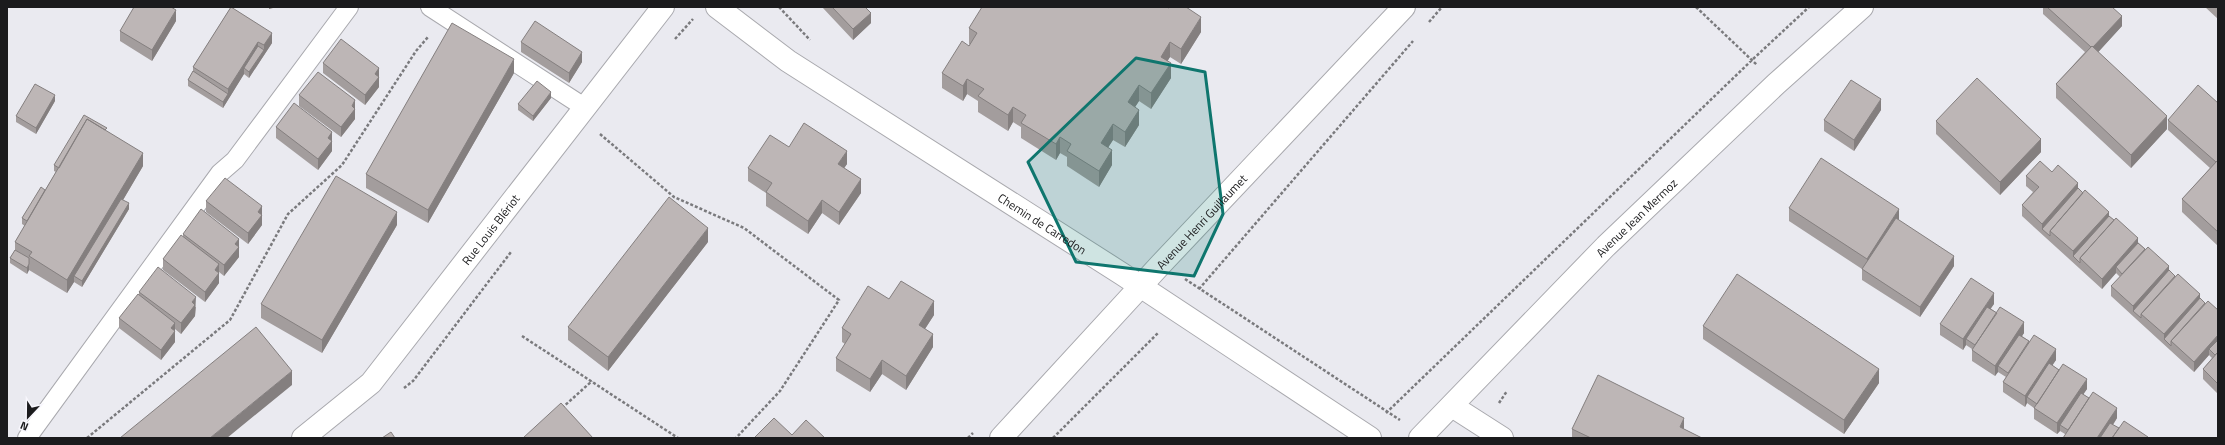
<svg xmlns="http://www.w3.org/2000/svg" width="2225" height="445" font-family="'Titillium Web',sans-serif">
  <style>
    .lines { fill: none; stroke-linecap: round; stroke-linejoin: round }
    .lane-casing { stroke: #a9a9ae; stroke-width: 20 }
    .street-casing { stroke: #a9a9ae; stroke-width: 24 }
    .path { stroke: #7a7a7d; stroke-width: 2.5; stroke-dasharray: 3 2; stroke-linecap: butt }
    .lane { stroke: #fff; stroke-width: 18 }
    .street { stroke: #fff; stroke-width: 22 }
    .wall { fill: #a39d9d }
    .shaded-wall { fill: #847f7f }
    .building { fill: #bdb6b6; stroke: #847f7f }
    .marked { fill: #0f766e; fill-opacity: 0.2; stroke: #0f766e; stroke-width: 3; stroke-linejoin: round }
    .labels { text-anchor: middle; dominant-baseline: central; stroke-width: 3; stroke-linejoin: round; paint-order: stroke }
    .street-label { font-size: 12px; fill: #1b1b1d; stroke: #f8f7fd }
  </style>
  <rect width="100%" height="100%" fill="#eaeaf0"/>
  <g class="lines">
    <defs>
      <path id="lane" d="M430,7L584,107
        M27,438L220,173L235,160L349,7"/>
      <g id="street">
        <path id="s1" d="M717,7L788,61L1122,274L1370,438"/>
        <path d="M1452,406L1502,438"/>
        <path id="s2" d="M303,438L371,383L663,7"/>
        <path id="s3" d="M1001,438L1161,264L1404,7"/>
        <path id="s4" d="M1420,438L1606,246L1776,84L1862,7"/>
      </g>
    </defs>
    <use href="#lane" class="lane-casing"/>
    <use href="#street" class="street-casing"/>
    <path class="path" d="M779,7L810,40
      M1696,7L1757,65
      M1429,22L1442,7
      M675,39L693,19
      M600,134L674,197L744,228L839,300L780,391L736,438
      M1185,279L1400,420
      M1199,289L1413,41
      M522,336L678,438
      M404,388L413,381L511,252
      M1499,403L1507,391
      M562,408L592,381
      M1386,413L1752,60L1809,7
      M87,438L230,320L288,214L342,165L416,51L428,37
      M968,438L973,433
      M1053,438L1159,332"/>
    <use href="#lane" class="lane"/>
    <use href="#street" class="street"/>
  </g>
  <path class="wall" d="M231,7L272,43L249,78L244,74L223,108L188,86V80L193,71V67Z
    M822,7H865L871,23L853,40Z
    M2043,7H2112L2122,26L2098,52L2167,129L2131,168L2056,98V84L2085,52L2043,14Z
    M2205,7H2218V19Z
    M176,21L152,61L120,41V31Z
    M969,28L1201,32L1181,64L1170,57L1167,61L1171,78L1151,109L1139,101L1135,107L1139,125L1125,147L1113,140L1108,147L1112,165L1099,187L1067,166V157L1060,153L1056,160L1021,138V127L1013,122L1008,131L978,112V101L967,94L963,101L942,88V73L970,44H969Z
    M521,42L582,62L569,83L521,52Z
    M323,63L379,68V87L365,105L323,73Z
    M514,73L428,223L366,188V174Z
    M299,95L355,100V119L341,137L299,106Z
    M551,98L533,121L518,110V104Z
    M55,101L36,134L16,122V116Z
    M2218,103V246L2182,212V199L2210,168L2168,130V120Z
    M1881,110L1854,151L1824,131V120Z
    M1936,121L2041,152L2000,195L1936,134Z
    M276,127L332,132V151L318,170L276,138Z
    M107,131L143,166L123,200L129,209L82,287L74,282L67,293L29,270L27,274L10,263V258L15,250V242L25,226L22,224V218L45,190L56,172L54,171V165Z
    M789,147L847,164L844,168L861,193L839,225L822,213L808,234L766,206V193L748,181V168Z
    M2052,172L2078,188L2205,303L2218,310V394L2203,379V369L2212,358L2209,355L2194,372L2111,296V286L2120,277L2116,273L2102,289L2022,216V205L2033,192L2026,186V176Z
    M206,201L262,206V225L248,244L206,212Z
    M1789,208L1899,220L1954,266L1920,317L1862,280V269L1789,221Z
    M397,225L322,353L261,318V304Z
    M183,234L239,239V257L224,276L219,272V283L205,302L163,270V259L183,236Z
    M708,242L608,371L568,340V327Z
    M139,292L196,307L195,316L181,334L175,329V342L161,360L119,328V318L139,295Z
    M889,299L934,315L925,329L933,347L906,390L882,374L870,392L836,371V358L845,344L842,342V328Z
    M1994,304L1990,308L2024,333L2022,336L2056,360L2052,365L2087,389L2083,394L2117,418L2113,425L2119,428L2148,438L2065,434L2060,431L2057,434L2034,419V408L2027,403L2025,407L2003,392V382L2006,377L1998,372L1995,376L1972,361V349L1966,345L1963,350L1940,335V324Z
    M1703,326L1879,383L1844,434L1703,339Z
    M1572,429H1684L1702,438H1572Z"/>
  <path class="shaded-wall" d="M269,7H277L269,9Z
    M176,10V21L152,61V50Z
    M871,13V23L853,40V29Z
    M2122,16V26L2092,59V48Z
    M1201,17V32L1181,64V49Z
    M272,33V43L249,78V72L264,50V45Z
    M258,42V52L244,68V74L223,108V102L228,94V89Z
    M1170,42V57L1161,72V57Z
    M582,52V62L569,83V73Z
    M514,59V73L428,223V210Z
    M1171,63V78L1151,109V93Z
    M379,68V87L365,105V95L375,74Z
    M967,79V94L963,101V86Z
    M1139,85V101L1128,118V102Z
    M551,92V98L533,121V116Z
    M55,95V101L36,134V128Z
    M1881,99V110L1854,151V140Z
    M355,100V119L341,137V127L352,106Z
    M1013,107V122L1008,131V115Z
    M1139,110V125L1125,147V132Z
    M2167,116V129L2131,168V155Z
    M1113,124V140L1101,159V143Z
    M332,132V151L318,170V159L328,138Z
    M1060,137V153L1056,160V144Z
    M2041,139V152L2000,195V182Z
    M1112,150V165L1099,187V171Z
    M847,151V164L838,177V164Z
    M143,153V166L77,278L74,276V282L67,293V280Z
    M861,179V193L839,225V212Z
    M2078,183V193L2042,229V224Z
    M822,200V213L808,234V221Z
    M129,203V209L82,287V281Z
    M262,206V225L248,244V233L258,212Z
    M1899,209V222L1867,272V259Z
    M397,212V225L322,353V340Z
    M2109,212V222L2073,256V262V251Z
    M708,228V242L608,371V357Z
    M2138,238V248L2116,267V273L2102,289V279Z
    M239,239V257L224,276V265L235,244Z
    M1954,256V266L1920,317V307Z
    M29,264V270L27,274V268Z
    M219,264V283L205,302V292L215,270Z
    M2169,266V276L2133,311V306Z
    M1994,293V304L1969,341L1966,339V345L1963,350V339Z
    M2200,294V304L2164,339V334Z
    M196,297L195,316L181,334V323L192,302Z
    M934,301V315L919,338V325Z
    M2024,322V333L2001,368L1998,366V372L1995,376V366Z
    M175,323V342L161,360V350L171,328Z
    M933,334V347L906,390V376Z
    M2218,335V345L2209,349V355L2194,372V362Z
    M2056,349V360L2030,399L2027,397V403L2025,407V396Z
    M882,360V374L870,392V379Z
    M1879,369V383L1844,434V420Z
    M292,371V385L227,438H210Z
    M2087,379V389L2062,426L2060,425V431L2057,434V423Z
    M2117,408V418L2104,438H2097Z
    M1684,418V431L1680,427Z"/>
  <path class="building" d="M134,7H171L176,10L152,50L120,31Z
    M231,7L272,33L264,45L258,42L228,89L193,67Z
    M832,7H865L871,13L853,29Z
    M982,7H1167L1169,8L1170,7H1186L1201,17L1181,49L1170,42L1161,57L1171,63L1151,93L1139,85L1128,102L1139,110L1125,132L1113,124L1101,143L1112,150L1099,171L1067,151L1071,144L1060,137L1056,144L1021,123L1026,115L1013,107L1008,115L978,96L984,89L967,79L963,86L942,73L962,41L969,46L977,33L969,28Z
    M2047,7H2112L2122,16L2093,47L2092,46L2091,47Z
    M535,21L582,52L569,73L521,42Z
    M452,23L514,59L428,210L366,174Z
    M341,39L379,68L375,74L379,77L365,95L323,63Z
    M258,46L264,50L249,72L244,68Z
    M2092,46L2167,116L2131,155L2056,84Z
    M193,71L228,94L223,102L188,80Z
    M318,72L355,100L352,106L355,109L341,127L299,95Z
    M1977,78L2041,139L2000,182L1936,121Z
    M1851,80L1881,99L1854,140L1824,120Z
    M537,81L551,92L533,116L518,104Z
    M35,84L55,95L36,128L16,116Z
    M2198,85L2218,103V162L2217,161L2216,162L2168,120Z
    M294,103L332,132L328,138L332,141L318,159L276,127Z
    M84,115L107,128L105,130L87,119L59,168L54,165Z
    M87,119L143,153L67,280L29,256L32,252L15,242Z
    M804,123L847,151L838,164L861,179L839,212L822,200L808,221L766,192L772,183L748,168L770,135L789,147Z
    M1821,158L1899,209L1867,259L1789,208Z
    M2040,161L2052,172L2058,165L2078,183L2042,224L2022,205L2039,187L2026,176Z
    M2217,161L2218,162V232L2182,199Z
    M336,176L397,212L322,340L261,304Z
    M225,178L262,206L258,212L262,215L248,233L206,201Z
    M41,187L45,190L27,221L22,218Z
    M2078,188L2083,193L2050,231V236L2042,229Z
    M2085,190L2109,212L2073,251L2050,231Z
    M669,197L708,228L608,357L568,327Z
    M121,199L129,203L82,281L74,276Z
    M201,209L239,239L235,244L239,247L224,265L183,234Z
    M2109,216L2114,220L2080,258V263L2073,256Z
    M1896,218L1954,256L1920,307L1862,269Z
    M2116,218L2138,238L2102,279L2080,258Z
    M181,235L219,264L215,270L219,273L205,292L163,259Z
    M2138,243L2145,249L2122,274L2116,267Z
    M2148,247L2169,266L2133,306L2111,286Z
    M15,250L29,258V264L27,268L10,258Z
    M158,267L196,297L192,302L195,305L181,323L139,292Z
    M2169,270L2175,276L2141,314V318L2133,311Z
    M1737,274L1879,369L1844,420L1703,326Z
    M2178,274L2200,294L2164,334L2141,314Z
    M1971,278L1994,293L1963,339L1940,324Z
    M901,281L934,301L919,325L933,334L906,376L882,360L870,379L836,358L851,334L842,328L868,286L889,299Z
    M138,294L175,323L171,328L175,331L161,350L119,318Z
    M2200,298L2205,303L2171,341V346L2164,339Z
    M2208,301L2218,310V335L2194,362L2171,341Z
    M1987,307L1997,313L1975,345L1966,339Z
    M2000,307L2024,322L1995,366L1972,350Z
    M256,327L292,371L210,438H120Z
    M2019,335L2029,341L2008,373L1998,366Z
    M2034,335L2056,349L2025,396L2003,382Z
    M2218,340V352L2215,355L2209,349Z
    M2218,352V384L2203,369Z
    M2049,363L2059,370L2037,404L2027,397Z
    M2063,364L2087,379L2057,423L2034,408Z
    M1598,375L1684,418L1680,427L1702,438H1591L1572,429Z
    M2093,392L2117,408L2097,438H2063Z
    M2081,393L2089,398L2068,430L2060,425Z
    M561,403L593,438H523Z
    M774,418L792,435L806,420L825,438H754Z
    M2124,421L2148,437L2147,438H2112Z
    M2110,423L2119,428L2112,438H2100Z
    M391,432L395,438H382Z"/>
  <path class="marked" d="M1136,58L1205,72L1223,214L1194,276L1076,262L1028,162Z"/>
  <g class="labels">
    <g class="street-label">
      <text stroke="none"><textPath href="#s4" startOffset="309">Avenue Jean Mermoz</textPath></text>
      <text stroke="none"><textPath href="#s3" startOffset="295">Avenue Henri Guillaumet</textPath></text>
      <text stroke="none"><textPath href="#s1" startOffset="391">Chemin de Carredon</textPath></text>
      <text stroke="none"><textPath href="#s2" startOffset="282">Rue Louis Blériot</textPath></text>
    </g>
  </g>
  <rect width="2225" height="445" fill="none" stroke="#1b1b1d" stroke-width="16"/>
  <g transform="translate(28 417) rotate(202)" stroke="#f8f7fd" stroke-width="3" paint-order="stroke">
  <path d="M0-3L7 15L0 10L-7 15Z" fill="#1b1b1d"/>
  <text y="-6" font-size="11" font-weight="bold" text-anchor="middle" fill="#1b1b1d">N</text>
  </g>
</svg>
